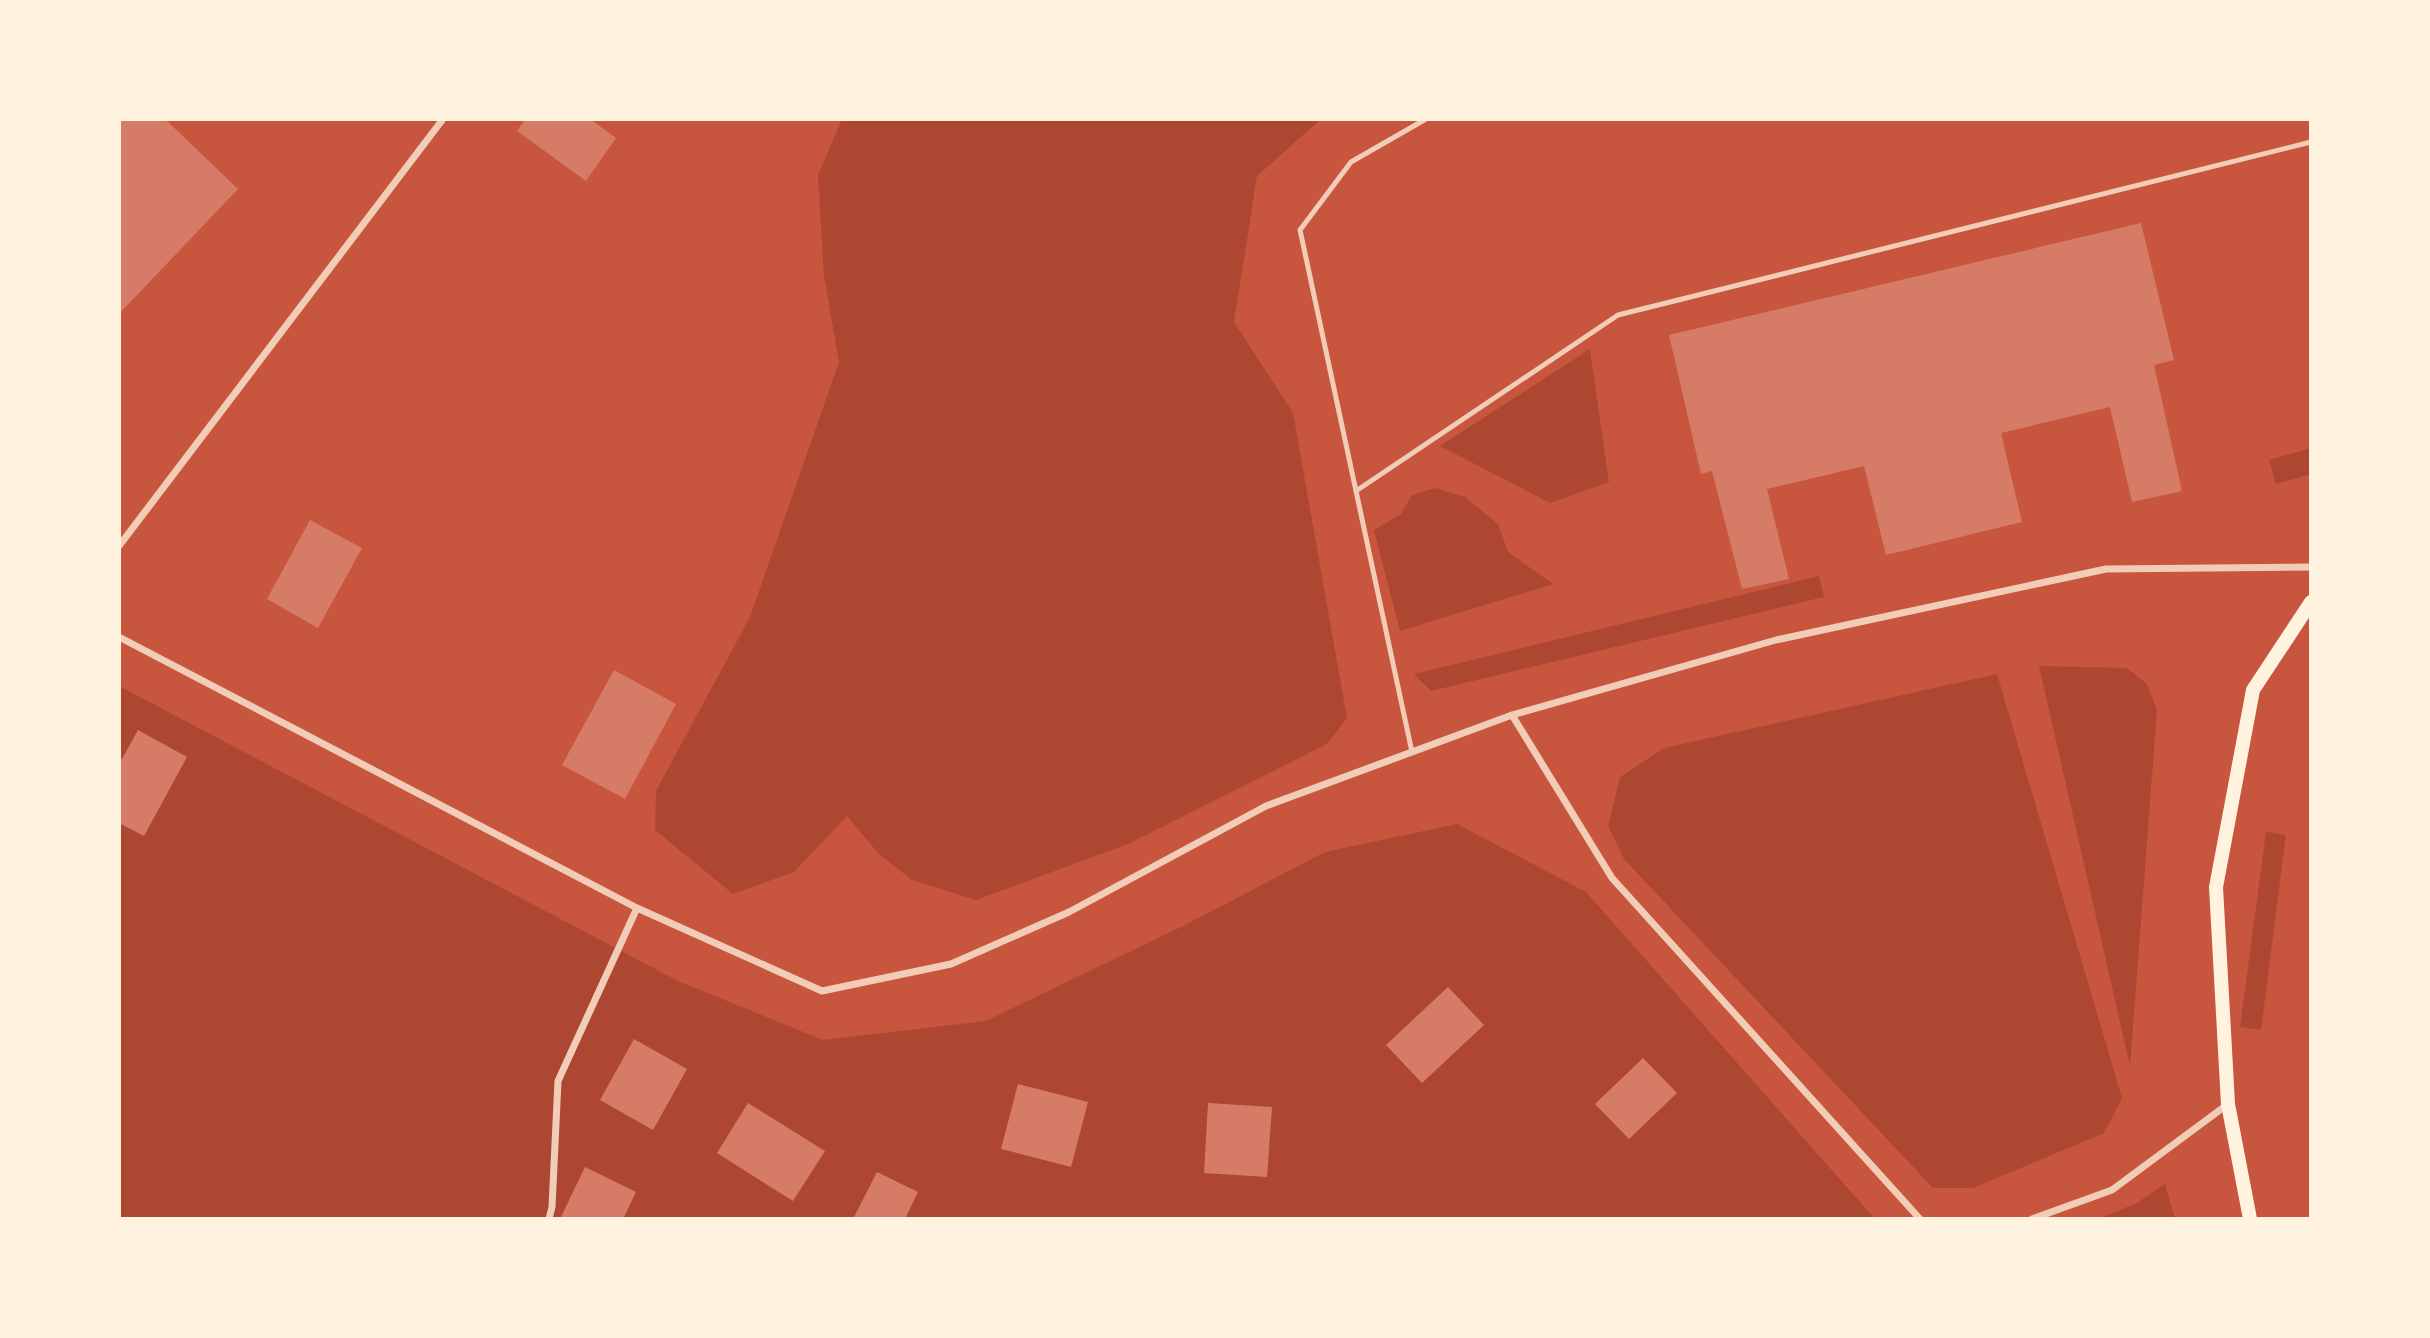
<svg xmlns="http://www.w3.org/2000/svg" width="2430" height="1338" font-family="Spectral,serif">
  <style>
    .green { fill: #ae4732 }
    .building { fill: #d67c66 }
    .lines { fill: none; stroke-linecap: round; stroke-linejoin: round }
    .service { stroke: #f1ccb7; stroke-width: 5 }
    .minor { stroke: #f1ccb7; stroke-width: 7 }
    .secondary { stroke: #fff3e0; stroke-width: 14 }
  </style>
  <rect width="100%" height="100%" fill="#c8553d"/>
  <path class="green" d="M842,119H1321L1257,176L1234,322L1293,413L1347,718L1327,744L1128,844L976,900L912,880L879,854L847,816L794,872L733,894L655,830L656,791L750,617L839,362L824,275L818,175Z
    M1590,349L1609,482L1550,503L1440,446Z
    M2311,448V474L2276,484L2269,460Z
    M1435,488L1465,497L1498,524L1508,552L1553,584L1400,631L1374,530L1401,514L1412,495Z
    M1819,576L1824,597L1431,691L1414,674Z
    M2039,666L2127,668L2147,684L2157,710L2130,1066Z
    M1997,674L2122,1098L2104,1133L1973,1188H1933L1624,859L1608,826L1620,777L1664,748Z
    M119,686L678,981L823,1040L986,1021L1185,925L1325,852L1457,824L1586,892L1875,1219H119Z
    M2266,832L2286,835L2261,1030L2240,1027Z
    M2165,1184L2175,1219H2098L2137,1203Z"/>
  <path class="building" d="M119,119H165L238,189L119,314Z
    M525,119H590L616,138L586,181L517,131Z
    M2141,223L2174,360L2154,365L2182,491L2132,502L2110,407L2001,433L2022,522L1886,555L1864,466L1767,489L1789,579L1742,589L1712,471L1701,474L1669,335Z
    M310,520L362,548L318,628L267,599Z
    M614,670L676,704L625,799L562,765Z
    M138,730L187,757L144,836L119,823V757L122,759Z
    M1448,987L1484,1025L1422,1083L1386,1045Z
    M634,1039L687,1069L653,1130L600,1100Z
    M1643,1058L1677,1093L1629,1139L1595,1104Z
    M1018,1084L1088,1102L1071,1167L1001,1149Z
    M748,1103L825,1151L793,1201L717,1153Z
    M1208,1103L1272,1107L1267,1177L1204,1173Z
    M585,1167L636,1192L623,1219H560Z
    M877,1172L918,1192L905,1219H853Z"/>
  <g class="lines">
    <path class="service" d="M1356,491L1618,315L2311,142
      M1412,752L1300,230L1351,162L1426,119"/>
    <path class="minor" d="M119,546L443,119
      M119,637L637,908L822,991L951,964L1069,912L1266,806L1512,715L1776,640L2106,569L2311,567
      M1512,715L1612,878L1920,1219
      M549,1219L552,1207L558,1081L637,908
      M2032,1219L2112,1190L2228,1104"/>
    <path class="secondary" d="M2250,1219L2228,1104L2216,887L2253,690L2311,602"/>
  </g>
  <rect width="2430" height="1338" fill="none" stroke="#fff3e0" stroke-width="242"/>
</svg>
